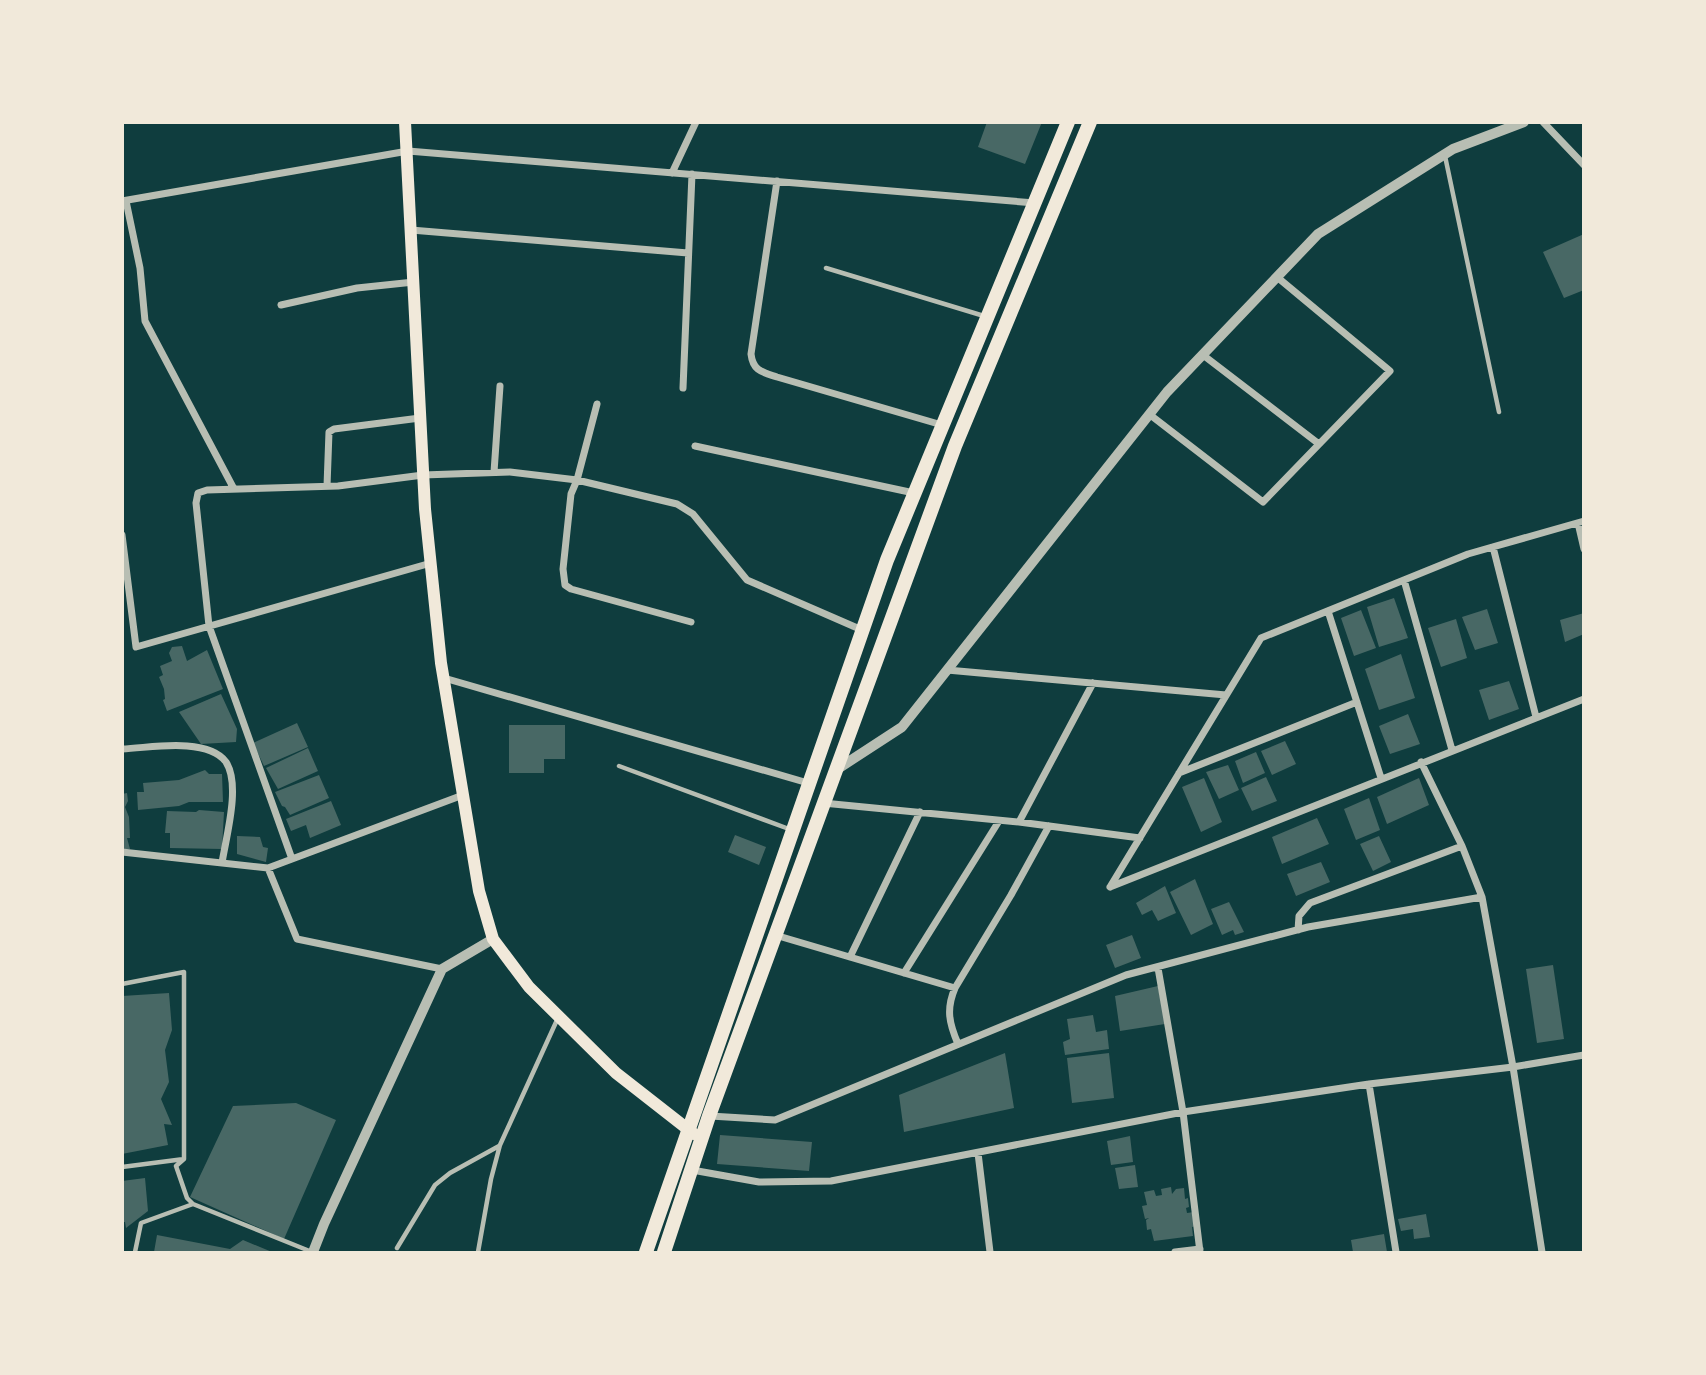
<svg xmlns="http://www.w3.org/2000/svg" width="1706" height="1375" font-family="'Roboto Serif',serif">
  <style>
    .building { fill: #486865 }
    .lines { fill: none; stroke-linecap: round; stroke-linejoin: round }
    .service { stroke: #b8beb3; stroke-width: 4.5 }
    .minor { stroke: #b8beb3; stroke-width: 7 }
    .tertiary { stroke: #b8beb3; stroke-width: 10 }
    .secondary { stroke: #f1e9da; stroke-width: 12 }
    .primary { stroke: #f1e9da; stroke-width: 14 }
  </style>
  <rect width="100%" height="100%" fill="#0f3d3e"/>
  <path class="building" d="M987,122H1042L1025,164L978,147Z
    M1584,234V290L1564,298L1543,252Z
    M1394,598L1408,638L1379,647L1367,607Z
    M1487,609L1498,643L1475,650L1462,617Z
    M1361,610L1376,648L1354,656L1341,618Z
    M1584,613V634L1565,642L1560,620Z
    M1456,619L1467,658L1441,667L1428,628Z
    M182,646L187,661L207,650L223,689L167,711L163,700L165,699L164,689L159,677L163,675L160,666L172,661L169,653L172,647Z
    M1401,654L1415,698L1379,710L1365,669Z
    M1509,681L1519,709L1489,720L1479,690Z
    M221,694L237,729L236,742L201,744L179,712Z
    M1408,714L1420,744L1390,754L1379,726Z
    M297,723L308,747L264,766L253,743Z
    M509,725H565V759H544V773H509Z
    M1285,741L1296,764L1272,775L1261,751Z
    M308,748L318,771L278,789L266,768Z
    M1256,752L1265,773L1243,783L1235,761Z
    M1228,765L1239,790L1219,799L1206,772Z
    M205,770L209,774H222L223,802H189L179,806L138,810L137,792H144L143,783L179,780Z
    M319,775L329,798L290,815L285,807L282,806L275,792Z
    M1266,777L1277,801L1252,811L1241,788Z
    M1204,778L1222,822L1201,832L1182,787Z
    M1419,778L1429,805L1387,824L1377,797Z
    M127,793L128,801L125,807L129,817L130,838H127L130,849H122V794Z
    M1369,798L1380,830L1356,840L1344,809Z
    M331,801L341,825L310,838L306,825L291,831L286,819Z
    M199,810L224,812L222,849L170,848V833H165L167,811L196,812Z
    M1317,818L1329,844L1282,864L1272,837Z
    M735,835L766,847L759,865L728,852Z
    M237,836L260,837L263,847L268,848L266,862L237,854Z
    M1379,836L1391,862L1373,871L1360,844Z
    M1321,862L1330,882L1296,896L1287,874Z
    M1195,879L1213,924L1191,935L1170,892Z
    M1165,886L1176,913L1158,921L1152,910L1142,915L1136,903Z
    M1229,902L1244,932L1235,935L1233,930L1222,935L1211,909Z
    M1132,935L1141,958L1115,968L1106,945Z
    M1553,965L1564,1039L1537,1043L1526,969Z
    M1158,986L1165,1024L1120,1031L1115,996Z
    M169,993L172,1030L165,1050L169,1082L161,1099L172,1125L164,1124L168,1145L122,1154V996Z
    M1093,1015L1096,1032L1107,1030L1109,1049L1065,1055L1063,1042L1070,1039L1067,1019Z
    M1005,1053L1014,1108L904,1132L899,1095Z
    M1109,1053L1114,1098L1072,1103L1067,1058Z
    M296,1103L336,1120L284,1239L190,1197L233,1106Z
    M720,1135L812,1142L809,1171L717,1164Z
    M1130,1136L1133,1162L1111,1165L1107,1141Z
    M1135,1165L1138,1187L1119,1189L1115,1168Z
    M145,1178L148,1211L126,1228L125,1222H122V1181Z
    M1171,1187L1172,1194L1176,1189L1184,1188L1185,1199L1188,1198L1189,1207L1186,1208L1187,1213L1194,1212L1196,1226L1192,1227L1193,1236L1154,1241L1151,1229L1147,1230L1146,1220L1149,1218L1145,1219L1142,1206L1147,1205L1144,1192L1154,1190L1156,1196L1162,1195L1161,1189Z
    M1426,1214L1430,1237L1414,1239L1413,1229L1401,1231L1398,1219Z
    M1384,1234L1387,1252H1353L1351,1240Z
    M157,1235L230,1249L243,1240L272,1252H154Z"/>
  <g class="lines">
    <path class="service" d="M1445,156L1499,412
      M826,268L984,316
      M619,766L789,829
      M122,984L184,972V1159
      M122,1167L184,1159L176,1166L187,1198L193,1204L312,1252
      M397,1248L435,1185L450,1173L499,1146
      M135,1252L141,1223L193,1204
      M478,1252L491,1179L500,1145L557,1020"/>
    <path class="minor" d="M1543,122L1584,165
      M672,173L696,122
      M777,181L751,354C753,371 762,372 777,377L942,425
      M122,201L408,151L1035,203
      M126,201L140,268L145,321L234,489
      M411,230L688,253
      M281,305L357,288L414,282
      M1203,355L1319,444
      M683,388L692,174
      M597,404L577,480L571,494L563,569L565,585L571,589L691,622
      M1149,414L1263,502L1390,371L1277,277
      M695,446L914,493
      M494,472L500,386
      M327,486L329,432L334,429L420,418
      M1578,523L1584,549
      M122,535L136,647L431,563
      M1493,547L1536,717
      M1404,580L1452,750
      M1328,611L1381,778
      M947,670L1226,695
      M444,678L808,783
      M122,749C143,748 166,744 187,746C200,747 218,751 226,762C241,785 226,837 222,863
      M1421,762L1462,846L1482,897L1513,1067L1542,1252
      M1179,773L1357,702
      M823,803L1019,822L1093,683
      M1019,822L1140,838
      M122,852L268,868L297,939L442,969
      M292,859L209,626L196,503L198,493L207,490L338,486L423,475L510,472L577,480L677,504L693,514L747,580L862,630
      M268,868L463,795
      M1110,887L1261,638L1468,554L1584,521
      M1110,887L1584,699
      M1298,930L1299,916L1310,903L1462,846
      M775,935L955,988
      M850,957L920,812
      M1158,968L1183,1112L1200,1252
      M904,973L999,821
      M958,1044C949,1023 946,1009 955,988L1011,895L1049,826
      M1369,1084L1396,1252
      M710,1116L775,1120L1126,975L1308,927L1482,897
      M978,1153L990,1252
      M692,1170L759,1182L831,1181L1183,1112L1369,1084L1513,1067L1584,1055
      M1175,1252L1200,1249"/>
    <path class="tertiary" d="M836,770L902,727L1167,392L1318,234L1453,149L1524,122
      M313,1252L324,1224L442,969L493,939"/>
    <path class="secondary" d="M405,122L425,509L441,663L479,891L493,939L529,987L616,1073L694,1134"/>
    <path class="primary" d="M646,1252L887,560L1068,122
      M664,1252L709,1116L955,446L1090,122"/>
  </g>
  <rect width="1706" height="1375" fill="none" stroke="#f1e9da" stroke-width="248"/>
</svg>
